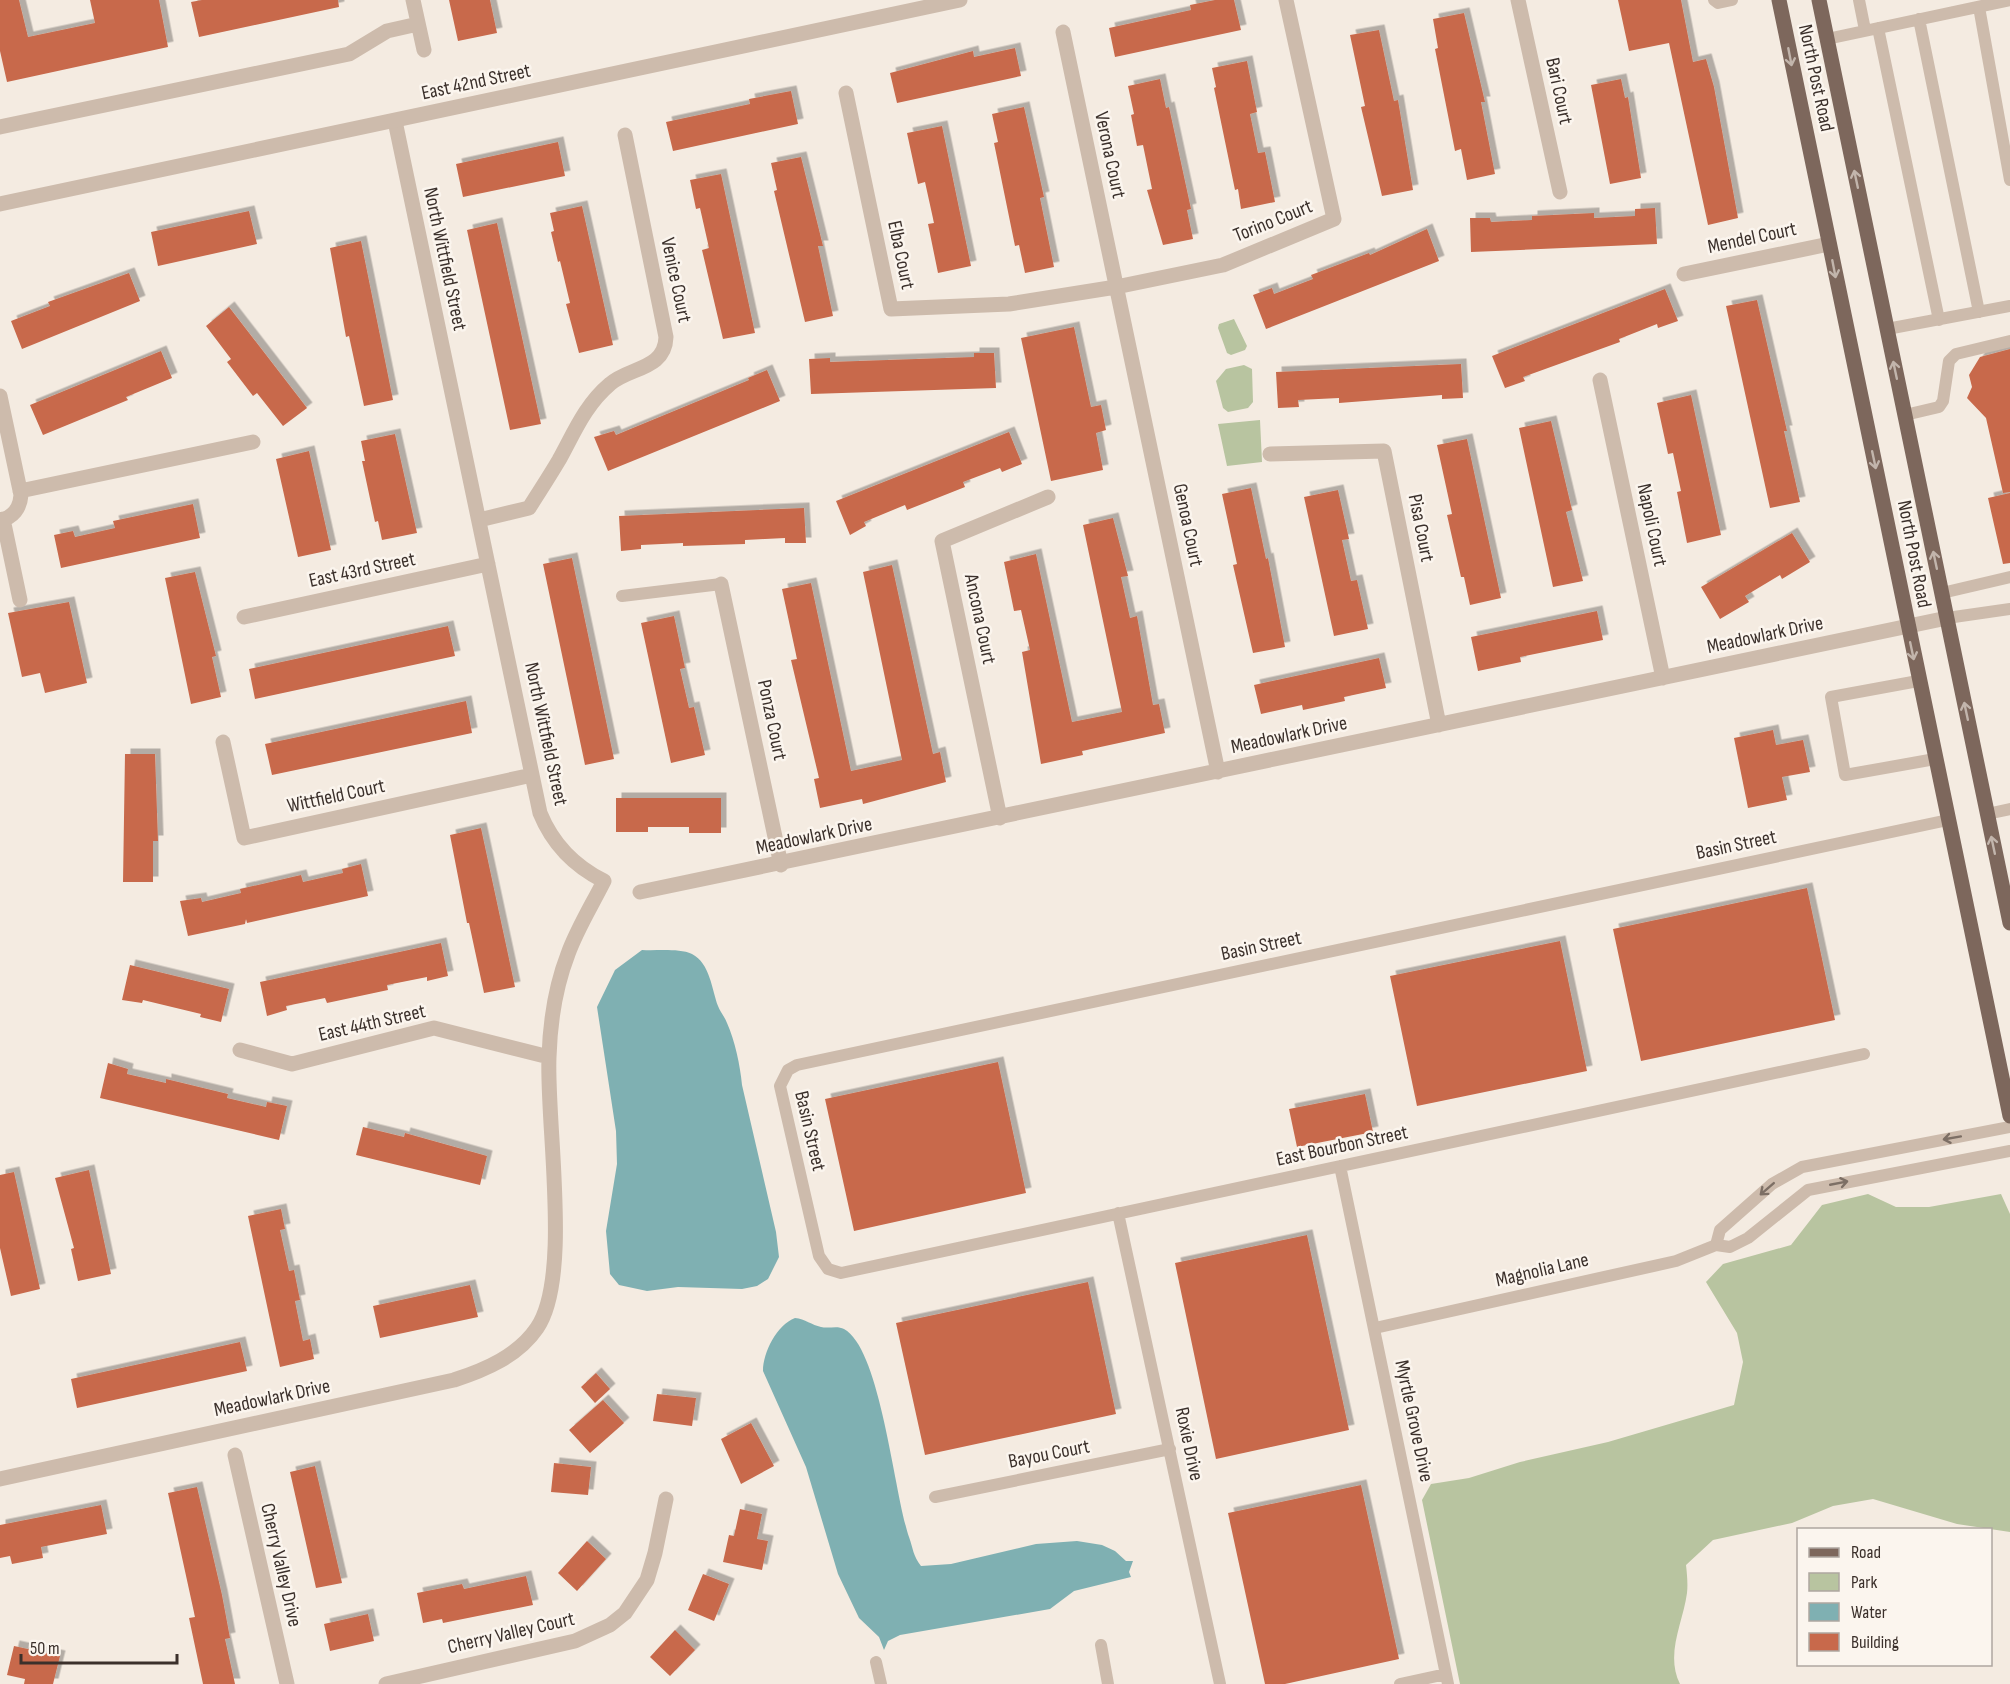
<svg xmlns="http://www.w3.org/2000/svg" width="2010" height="1684" font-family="'Sofia Sans Condensed',sans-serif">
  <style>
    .green { fill: #b8c4a0 }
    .water { fill: #7fb0b2 }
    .building { fill: #c8694b; filter: url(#shadow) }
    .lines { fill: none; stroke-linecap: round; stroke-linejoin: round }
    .service { stroke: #cdbbac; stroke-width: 12 }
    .minor { stroke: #cdbbac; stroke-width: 15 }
    .tertiary { stroke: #cdbbac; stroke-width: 15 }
    .primary { stroke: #7d675c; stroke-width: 15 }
    .oneway { stroke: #c2b5ac }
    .oneway2 { stroke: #7d6f65 }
    .labels { text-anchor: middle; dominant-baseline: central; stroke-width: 5; stroke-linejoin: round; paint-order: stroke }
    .street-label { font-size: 20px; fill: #3b302b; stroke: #fbf5ee }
  </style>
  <defs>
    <filter id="shadow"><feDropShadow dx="5.5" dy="-5.5" stdDeviation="0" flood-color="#0004"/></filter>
  </defs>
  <rect width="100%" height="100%" fill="#f4ebe1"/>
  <path class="green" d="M1234,319L1247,346L1245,350L1231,355L1227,353L1218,328L1219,324Z
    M1244,365L1252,369L1253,402L1248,408L1228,412L1223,408L1216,381L1226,369Z
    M1260,420L1262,462L1227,466L1218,424Z
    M1868,1194L1896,1207H1929L2001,1194L2010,1214V1532L1957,1524L1873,1499L1833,1506L1792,1523L1713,1540L1686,1565C1687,1574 1688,1584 1687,1593C1683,1623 1665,1654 1680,1684H1460L1422,1500L1431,1484L1469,1478L1520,1462L1608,1442L1734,1405L1743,1362L1737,1333L1706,1282L1723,1264L1791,1245L1822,1205Z"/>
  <path class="water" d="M642,950C657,951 678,948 692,954C710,963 712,990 718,1006C720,1012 725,1017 727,1023C735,1041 740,1065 742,1085L776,1232L779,1257L768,1279L757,1286L742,1289L678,1287L647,1291L619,1285L610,1274L606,1231L617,1164L616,1131L597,1007L615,970Z
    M795,1318C805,1319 812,1325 821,1327C829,1329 837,1325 844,1329C881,1349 894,1494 909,1537C913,1548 913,1556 921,1566L951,1564L1036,1544L1077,1541L1102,1545L1115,1551L1126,1561H1133L1129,1572L1131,1577L1074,1591L1050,1609L900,1635L888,1641L884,1650L879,1637L859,1618L838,1574L806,1467L763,1371C763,1352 777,1325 795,1318Z"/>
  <path class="building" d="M0,0H19L28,37L95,23L90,0H159L168,47L7,82L0,51Z
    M202,0H338L339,7L199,37L191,2Z
    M449,0H490L497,33L458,41Z
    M1215,0H1234L1241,30L1115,57L1109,28L1191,10L1190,5Z
    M1618,0H1681L1693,62L1706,59L1714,87L1738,218L1708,225L1669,43L1629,51Z
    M1464,13L1485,102H1481L1495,174L1467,180L1461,149L1455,151L1435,49L1438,48L1433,19Z
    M1379,30L1394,101L1398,100L1413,190L1382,196L1361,107L1365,106L1350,35Z
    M1015,48L1021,76L897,103L890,73L973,51L974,57Z
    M1247,61L1257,112L1250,114L1258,153L1265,152L1275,202L1241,209L1238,189L1235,190L1214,88L1216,87L1212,68Z
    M1160,79L1166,108L1169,107L1191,209L1187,210L1193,239L1163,245L1147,190L1152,189L1143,145L1137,146L1131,115L1134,114L1128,86Z
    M1621,79L1625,98L1628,97L1641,178L1610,184L1591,85Z
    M791,91L798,124L673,151L666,122L750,104L749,99Z
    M1024,107L1044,197L1040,198L1054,267L1025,273L1019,245L1015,246L994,143L998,142L992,114Z
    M942,126L971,266L938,273L928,224L934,223L925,182L918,184L907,133Z
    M558,142L565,176L463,197L456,164Z
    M801,157L823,246H818L833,316L805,322L774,191L777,190L771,163Z
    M721,174L755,333L723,339L702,250L709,248L700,208L696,209L690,180Z
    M582,206L613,345L579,353L566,304L570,303L560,261L558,262L551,232L554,231L550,213Z
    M1655,208L1657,244L1471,252L1470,218H1490L1491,222L1532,220V216L1594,213V218L1635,216V209Z
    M249,211L257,244L158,266L151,232Z
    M497,223L541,424L510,430L467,230Z
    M1427,229L1439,261L1266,329L1253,295L1272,288L1274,294L1313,279L1311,275L1369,253L1370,255Z
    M361,241L393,400L364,406L349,336L346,337L330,248Z
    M129,273L140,301L22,349L11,321L50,306L48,302Z
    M1665,289L1678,321L1658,328L1657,324L1619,339L1620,342L1523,377L1525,381L1505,388L1492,356Z
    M1757,300L1787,431H1784L1800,502L1770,508L1726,306Z
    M229,307L307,408L283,426L257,393L253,396L227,362L231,359L206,326Z
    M1074,327L1091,407L1101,405L1106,430L1096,433L1103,470L1051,481L1021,338Z
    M2010,349V492L2003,493L1986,418L1967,398L1972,387L1969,375L1980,357Z
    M161,351L172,378L126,397L128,400L43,435L30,405Z
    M974,353H994L996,388L811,394L809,359L830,358V362L974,357Z
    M1461,364L1463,398L1442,399V395L1339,403V398L1298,400L1299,407L1278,408L1276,372Z
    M767,370L780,401L608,471L594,437L614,431L616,435L749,380L748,378Z
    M1691,395L1721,535L1687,543L1677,492L1681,491L1673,453L1668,454L1657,403Z
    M1551,421L1572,510L1566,512L1583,581L1553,587L1519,428Z
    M1009,432L1022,464L1002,472L1000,468L963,482L965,487L907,510L905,505L864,522L866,526L850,535L836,501Z
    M395,434L417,533L382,540L378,521L375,522L362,461H365L361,441Z
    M1467,439L1501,598L1470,605L1464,577H1461L1447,515L1452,514L1437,445Z
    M309,451L331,550L298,557L276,459Z
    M1251,488L1266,559L1268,558L1285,647L1253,653L1233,565L1237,564L1222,494Z
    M1338,490L1349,539L1342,540L1351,581L1357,580L1368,629L1334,636L1304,497Z
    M2010,493V563L2003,564L1988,498Z
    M193,504L200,538L61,568L54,535L73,531L75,537L115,528L113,521Z
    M804,508L806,543H785V538L745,540V544L683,546V543L641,545V549L621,551L619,516Z
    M1113,518L1128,576L1121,577L1130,618L1137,616L1153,705L1159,704L1165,733L1082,751L1083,755L1041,764L1022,652L1030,650L1021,610L1014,611L1004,562L1036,554L1072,722L1122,712L1083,525Z
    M1792,533L1810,562L1782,579L1780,575L1745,596L1749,602L1720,619L1701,587Z
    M572,558L614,759L585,765L543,564Z
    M892,565L933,754L940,752L946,782L863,804L862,799L820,808L814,779L819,778L791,660L797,659L782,589L811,583L851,771L902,760L863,572Z
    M195,572L216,656L212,657L221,697L191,704L165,578Z
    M69,602L87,683L45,693L40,673L22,677L8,613Z
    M1597,611L1603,640L1520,657L1521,662L1478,671L1471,637Z
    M674,616L685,668L680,669L689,708L694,707L705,755L671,763L641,623Z
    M448,626L455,656L255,699L249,669Z
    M1379,658L1386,688L1344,697L1345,701L1303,710L1302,705L1261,714L1254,685Z
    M466,701L472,733L272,775L265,744Z
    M1773,730L1776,745L1803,740L1810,772L1782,777L1787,800L1748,808L1734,738Z
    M125,754H155L158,841H153V882H123Z
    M616,798H721V833H689V827H648V832H616Z
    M481,828L515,987L484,993L469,923H467L450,835Z
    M361,864L368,896L247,923L246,919L245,924L188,936L180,901L201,898L202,902L241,893L240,889L301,875L303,882L343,873L342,869Z
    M1807,888L1835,1020L1641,1061L1613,929Z
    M1560,941L1587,1071L1417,1106L1390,976Z
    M441,943L448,976L427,981V977L387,985L388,990L327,1003L325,998L286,1006L287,1010L267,1016L260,982Z
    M130,965L229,989L221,1022L200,1017L201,1014L143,1000L142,1003L122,1000Z
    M998,1062L1026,1193L854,1231L825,1099Z
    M108,1063L128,1069L127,1074L166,1083V1079L228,1094L227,1098L266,1107L267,1102L287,1106L279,1140L100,1098Z
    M1365,1094L1373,1132L1297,1147L1289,1109Z
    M363,1127L404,1137L405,1133L487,1156L480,1185L356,1155Z
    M89,1170L111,1274L78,1281L71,1249L74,1248L55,1178Z
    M14,1172L40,1289L11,1296L0,1248V1175Z
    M281,1209L285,1229L280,1230L289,1271L294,1270L300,1300L295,1301L303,1341L310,1339L314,1359L280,1367L248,1216Z
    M1307,1235L1349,1430L1216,1459L1175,1263Z
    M1088,1282L1116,1414L925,1455L896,1323Z
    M470,1285L478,1317L380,1338L373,1306Z
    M240,1342L247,1371L77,1408L71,1379Z
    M596,1373L610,1389L595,1403L581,1387Z
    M657,1394L696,1398L692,1426L653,1421Z
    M603,1400L624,1423L590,1453L569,1430Z
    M751,1423L774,1466L741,1484L721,1439Z
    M554,1463L591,1467L588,1495L551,1492Z
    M315,1466L342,1583L316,1588L290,1472Z
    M1361,1485L1399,1659L1285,1684H1265L1228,1513Z
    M197,1487L222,1595L230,1638L225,1639L235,1684H203L189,1618L195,1617L168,1493Z
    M101,1505L107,1534L41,1547L43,1558L12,1564L10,1556L0,1558V1525Z
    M740,1509L762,1514L757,1539L768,1541L762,1570L723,1562L729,1535L734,1536Z
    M587,1541L606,1559L577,1591L558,1573Z
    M703,1574L729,1584L714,1621L688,1610Z
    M526,1576L533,1605L443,1623L442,1619L423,1623L417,1593L462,1584L464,1589Z
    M368,1614L374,1641L330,1651L324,1624Z
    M675,1630L695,1650L670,1676L650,1657Z
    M14,1646L60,1656L53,1684H24L25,1679L7,1675Z"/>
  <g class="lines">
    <path class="service" d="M1714,0L1718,3L1732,0
      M1859,0L1865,30
      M1979,7L2010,180
      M1919,19L1979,312
      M1878,28L1939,320
      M1827,39L2010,0
      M1887,329L2010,306
      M1905,415L1939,407L1943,401L1949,361L1956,354L2010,341
      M1942,593L2010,577
      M622,596L721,584
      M1947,618L2010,609
      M1918,681L1831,697L1845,775L1935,759
      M1987,814L2010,809
      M1864,1054L841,1273L828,1269L819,1256L780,1086L788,1070L797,1065L1948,820
      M1340,1166L1448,1684
      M1118,1213L1220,1684
      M1716,1245L1720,1230L1772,1184L1802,1167L2010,1127
      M1375,1328L1676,1261L1716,1245L1730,1247L1748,1238L1808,1190L2010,1151
      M935,1497L1170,1449
      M1101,1645L1108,1684
      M876,1662L881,1684
      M1400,1684L1446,1674"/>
    <path class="minor" d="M413,0L424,50
      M1518,0L1560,192
      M1063,32L1218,772
      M846,93L891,309L1009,304L1116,287L1223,265L1334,219L1286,0
      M0,127L349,54L387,31L418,24
      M1684,274L1829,244
      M1600,380L1663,678
      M0,396L21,495C20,508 13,518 0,520
      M1270,454L1384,451L1439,725
      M20,491L253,442
      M3,519L20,600
      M479,520L529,508C539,492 549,477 559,460C574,433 585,405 610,384C629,367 665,370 666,337L625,135
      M721,584L781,865
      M244,617L488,564
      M223,742L244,838L532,775
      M1000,818L942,541L1048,497
      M640,892L1947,618
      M240,1050L292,1064L434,1028L549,1057
      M235,1455L287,1684
      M0,1479L454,1380C485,1370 518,1356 537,1328C572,1277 546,1123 549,1057C550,1024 556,985 568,954C577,929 592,905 604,881C574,866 553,845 540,813L395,121
      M386,1684L575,1641L610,1625L625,1613L647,1580L655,1553L666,1499"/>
    <path class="tertiary" d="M0,204L960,0"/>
    <path class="primary" d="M1779,0L2010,1116
      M1819,0L2010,923"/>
  </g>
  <defs><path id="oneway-shaft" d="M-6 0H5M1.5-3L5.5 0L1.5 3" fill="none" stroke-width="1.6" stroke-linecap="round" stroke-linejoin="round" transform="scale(1.5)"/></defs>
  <g class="oneway">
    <use href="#oneway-shaft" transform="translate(1790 57) rotate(79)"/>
    <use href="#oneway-shaft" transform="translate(1856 179) rotate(-102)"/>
    <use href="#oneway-shaft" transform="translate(1834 269) rotate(79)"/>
    <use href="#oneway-shaft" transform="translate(1895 370) rotate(-102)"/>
    <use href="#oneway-shaft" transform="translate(1874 460) rotate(78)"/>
    <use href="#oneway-shaft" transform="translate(1935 560) rotate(-102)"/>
    <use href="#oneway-shaft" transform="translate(1912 651) rotate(78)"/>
    <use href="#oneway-shaft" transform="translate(1966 711) rotate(-102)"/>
    <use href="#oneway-shaft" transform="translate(1993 845) rotate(-102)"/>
  </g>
  <g class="oneway2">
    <use href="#oneway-shaft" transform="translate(1952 1138) rotate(170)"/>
    <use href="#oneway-shaft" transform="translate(1839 1183) rotate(-11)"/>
    <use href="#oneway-shaft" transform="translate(1767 1189) rotate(139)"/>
  </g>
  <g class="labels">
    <g class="street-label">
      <text transform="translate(1816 78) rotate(78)">North Post Road</text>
      <text transform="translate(476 82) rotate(-12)">East 42nd Street</text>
      <text transform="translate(1559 91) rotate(78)">Bari Court</text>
      <text transform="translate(1110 155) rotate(78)">Verona Court</text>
      <text transform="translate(1273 221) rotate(-22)">Torino Court</text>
      <text transform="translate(1752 238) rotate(-12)">Mendel Court</text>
      <text transform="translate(901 255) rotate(78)">Elba Court</text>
      <text transform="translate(445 259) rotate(78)">North Wittfield Street</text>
      <text transform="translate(676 280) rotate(78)">Venice Court</text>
      <text transform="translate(1188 525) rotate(78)">Genoa Court</text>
      <text transform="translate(1652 525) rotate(78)">Napoli Court</text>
      <text transform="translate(1421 528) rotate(79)">Pisa Court</text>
      <text transform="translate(1914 554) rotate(79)">North Post Road</text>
      <text transform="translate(362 570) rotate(-12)">East 43rd Street</text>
      <text transform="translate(980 619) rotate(78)">Ancona Court</text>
      <text transform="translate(1765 635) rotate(-12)">Meadowlark Drive</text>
      <text transform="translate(772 720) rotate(78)">Ponza Court</text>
      <text transform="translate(546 734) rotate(78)">North Wittfield Street</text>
      <text transform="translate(1289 735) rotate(-12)">Meadowlark Drive</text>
      <text transform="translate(336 796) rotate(-12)">Wittfield Court</text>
      <text transform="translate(814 836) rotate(-12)">Meadowlark Drive</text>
      <text transform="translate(1736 845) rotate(-12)">Basin Street</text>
      <text transform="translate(1261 946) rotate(-12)">Basin Street</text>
      <text transform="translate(372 1023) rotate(-13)">East 44th Street</text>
      <text transform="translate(810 1131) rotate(77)">Basin Street</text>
      <text transform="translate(1342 1146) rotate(-12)">East Bourbon Street</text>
      <text transform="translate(1542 1270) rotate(-13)">Magnolia Lane</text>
      <text transform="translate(272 1398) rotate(-12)">Meadowlark Drive</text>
      <text transform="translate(1414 1421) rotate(78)">Myrtle Grove Drive</text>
      <text transform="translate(1189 1444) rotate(78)">Roxie Drive</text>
      <text transform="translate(1049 1454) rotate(-11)">Bayou Court</text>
      <text transform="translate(281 1565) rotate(77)">Cherry Valley Drive</text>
      <text transform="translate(511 1633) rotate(-13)">Cherry Valley Court</text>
    </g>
  </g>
  <rect x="1797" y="1528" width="195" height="138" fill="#fbf5ee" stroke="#aea6a0" stroke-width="1.5"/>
  <rect x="1809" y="1548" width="30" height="9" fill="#7d675c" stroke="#aea6a0" stroke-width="1.5"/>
  <text x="1851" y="1558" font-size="18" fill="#3b302b">Road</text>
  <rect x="1809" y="1573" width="30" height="18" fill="#b8c4a0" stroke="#aea6a0" stroke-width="1.5"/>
  <text x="1851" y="1588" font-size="18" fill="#3b302b">Park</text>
  <rect x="1809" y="1603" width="30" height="18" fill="#7fb0b2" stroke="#aea6a0" stroke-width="1.5"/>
  <text x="1851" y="1618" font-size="18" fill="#3b302b">Water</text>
  <rect x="1809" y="1633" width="30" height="18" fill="#c8694b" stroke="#aea6a0" stroke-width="1.5"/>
  <text x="1851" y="1648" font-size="18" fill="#3b302b">Building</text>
  <path d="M21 1654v9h156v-9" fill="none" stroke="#3b302b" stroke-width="3"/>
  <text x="30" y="1654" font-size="18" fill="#3b302b" stroke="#fbf5ee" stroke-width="4.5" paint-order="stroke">50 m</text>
</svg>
